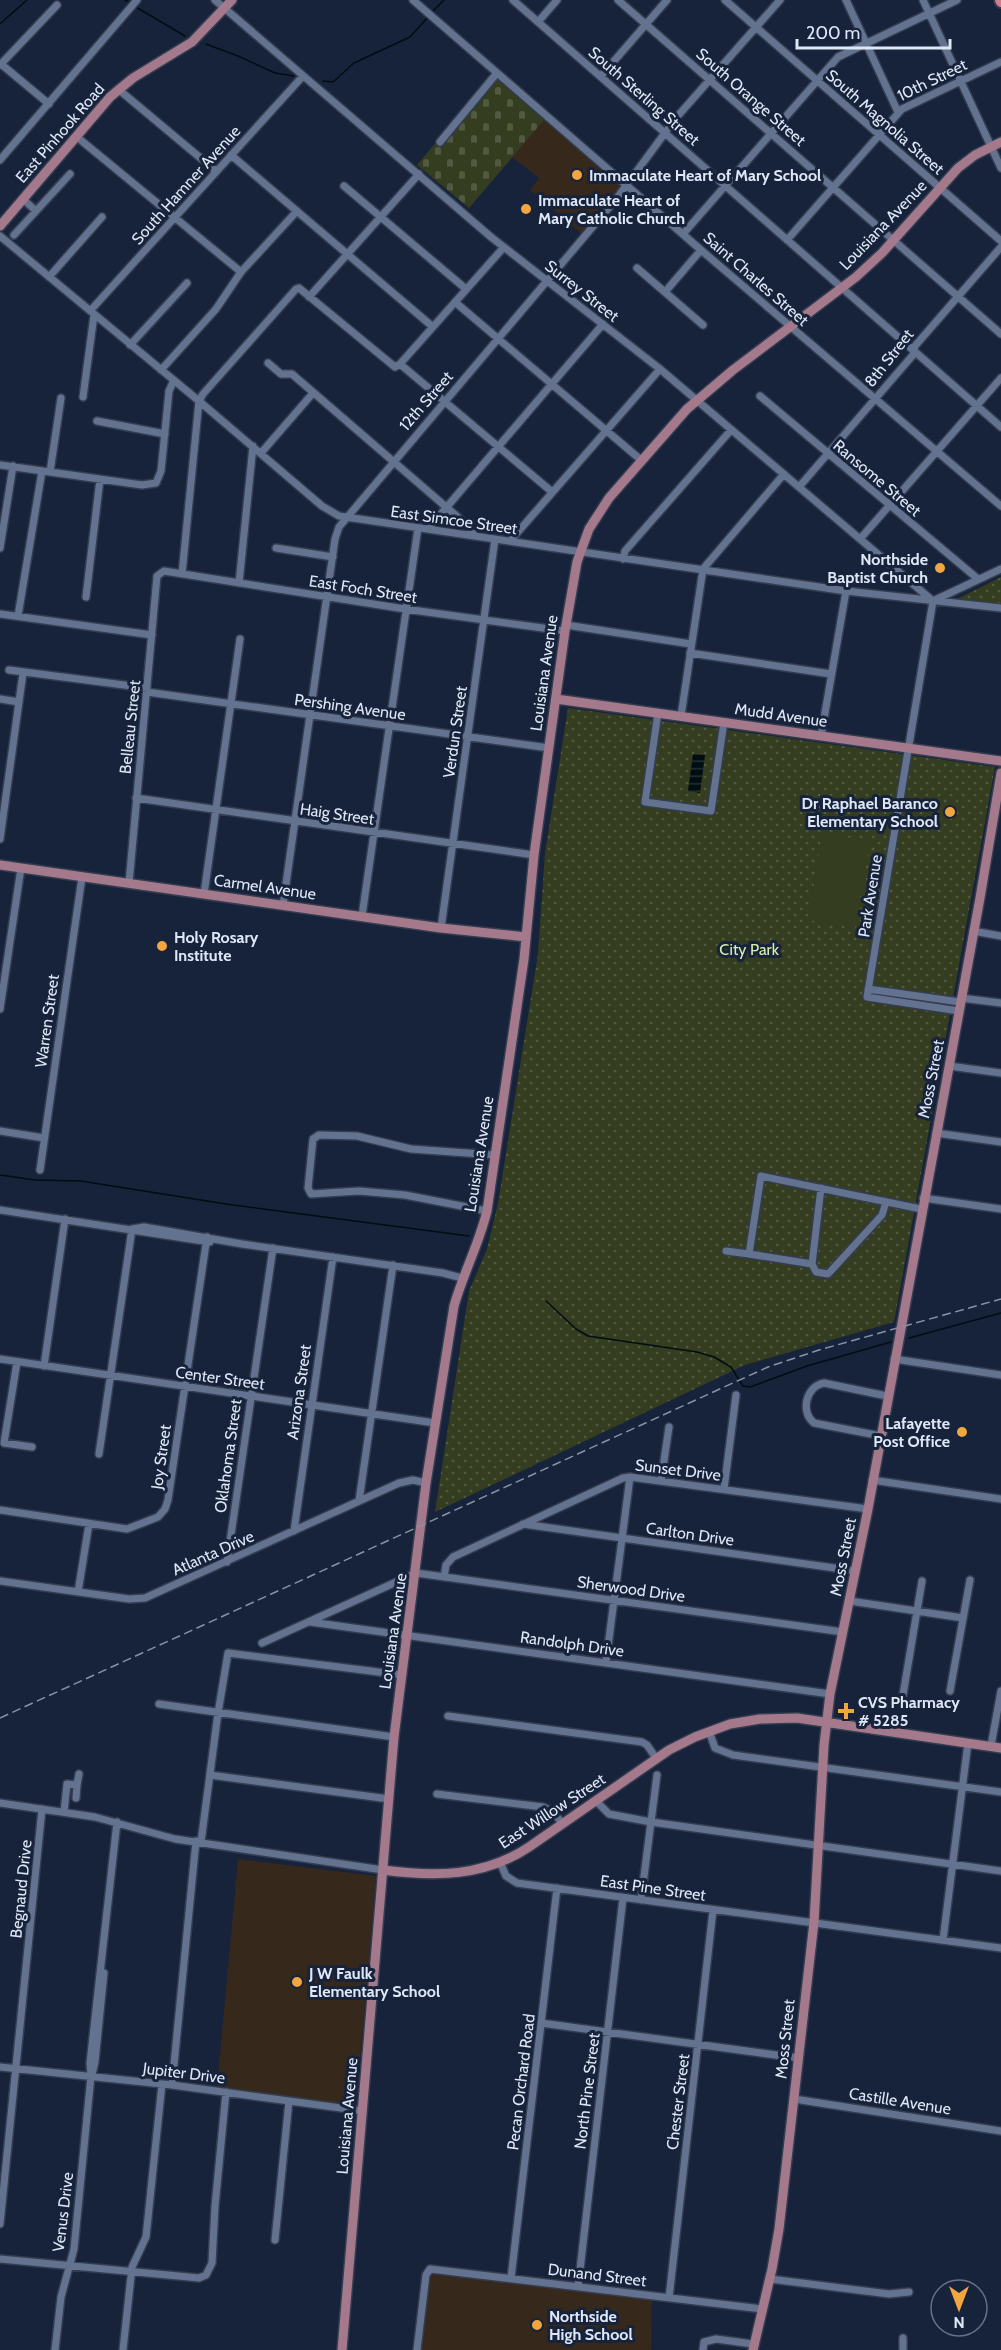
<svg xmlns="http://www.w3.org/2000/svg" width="1001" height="2350" font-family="Cabin,sans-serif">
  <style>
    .education { fill: #36281b }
    .grass { fill: url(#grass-dots) }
    .cemetery { fill: url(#cemetery-stones) }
    .garden { fill: #343d1f }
    .water { fill: url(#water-rules) }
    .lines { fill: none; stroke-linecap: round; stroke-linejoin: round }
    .stream { stroke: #000d12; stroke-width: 1.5 }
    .minor-casing { stroke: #343c50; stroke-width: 10 }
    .major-casing { stroke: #343c50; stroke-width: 12 }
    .highway-casing { stroke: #343c50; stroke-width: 14 }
    .minor { stroke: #63728e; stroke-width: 7 }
    .major { stroke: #a5798c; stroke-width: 9 }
    .highway { stroke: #d17e8b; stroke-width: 10 }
    .rail { stroke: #8792a5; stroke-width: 1.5; stroke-dasharray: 9 4.5; stroke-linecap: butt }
    .poi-dot { fill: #f1a63f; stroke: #17233b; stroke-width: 2 }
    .labels { text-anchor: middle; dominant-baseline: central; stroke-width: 6; stroke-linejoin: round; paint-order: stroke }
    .street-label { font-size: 16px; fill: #dee7f7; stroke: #17233b }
    .poi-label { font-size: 16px; font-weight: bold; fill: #dee7f7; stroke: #17233b; text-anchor: start }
    .park-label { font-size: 16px; fill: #d8efa8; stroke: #17233b }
  </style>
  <defs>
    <pattern id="grass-dots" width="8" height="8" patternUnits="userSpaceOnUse" patternTransform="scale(1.5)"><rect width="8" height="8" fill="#343d1f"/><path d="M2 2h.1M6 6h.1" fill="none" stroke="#515940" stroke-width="1.8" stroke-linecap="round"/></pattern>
    <pattern id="cemetery-stones" width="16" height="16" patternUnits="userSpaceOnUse" patternTransform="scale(1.5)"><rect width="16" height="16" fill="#343d1f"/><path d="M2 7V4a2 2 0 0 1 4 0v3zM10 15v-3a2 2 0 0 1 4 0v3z" fill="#515940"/></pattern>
    <pattern id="water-rules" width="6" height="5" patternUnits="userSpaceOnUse" patternTransform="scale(1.5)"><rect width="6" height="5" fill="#000d12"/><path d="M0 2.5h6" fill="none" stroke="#253035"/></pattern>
  </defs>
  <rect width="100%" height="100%" fill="#17233b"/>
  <path class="education" d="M544,120L622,186L582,234L530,190L539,178L512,157Z
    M238,1859L376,1876L356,2106L217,2087Z
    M428,2269L652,2300L651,2350H420Z"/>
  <path class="grass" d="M1001,577V605L957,599Z
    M568,708L995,767L894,1322L745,1365L435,1512L469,1291L487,1249L498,1203L538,954L545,853Z"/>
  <path class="cemetery" d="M498,79L544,120L469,208L417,165L438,140L443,144Z"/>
  <path class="garden" d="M822,833L870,841L855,928L808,920Z"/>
  <path class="water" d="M693,754L705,755L700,793L688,791Z"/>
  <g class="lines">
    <path class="stream" d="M125,0L129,2
      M136,7L185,36
      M432,12L444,0
      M0,24L27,0
      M206,44L238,56L275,73L294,76
      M323,81L333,82L354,63L410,37L429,16
      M0,1175L35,1180L81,1181L226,1204L469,1236
      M546,1301L576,1329L588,1336L697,1352L714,1357L731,1367L743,1386L750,1387L807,1366L891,1342
      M909,1338L1001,1313"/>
    <defs>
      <path id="minor" d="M215,0L491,237L660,369L933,601
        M413,0L701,250L1001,506
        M513,0L1001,427
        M618,0L1001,334
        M725,0L1001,241
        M846,0L898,112
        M923,0L1001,168
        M538,22L557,0
        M1,64L49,104
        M0,65L57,5
        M601,76L667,0
        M118,89L216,171
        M77,137L241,272
        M440,142L497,73
        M231,155L433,327
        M0,160L137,0
        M344,186L466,289
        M23,199L36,211
        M683,234L838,57L957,0
        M14,235L70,174
        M0,236L199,401L322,506L339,516L846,591L1001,608
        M787,240L902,109L1001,62
        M637,268L703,325
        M49,277L102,217
        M665,292L701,250
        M309,297L419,174
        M455,302L641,460
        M90,311L303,76
        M130,345L187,283
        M268,363L281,374H292L467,525L475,536
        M400,364L551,491
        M161,370L216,309L241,272L297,211
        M760,396L978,579
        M83,397L94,315
        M97,421L165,434
        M261,453L313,393
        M0,465L142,485L156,483L161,471L169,391L174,380
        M50,472L61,398
        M799,487L913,355L915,346L1001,247
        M428,529L603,324
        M860,539L1001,378
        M510,541L660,369
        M0,548L13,466
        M276,548L333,557
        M623,559L625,551L731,430
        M182,574L199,401L203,394L296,289L299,288L395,367L400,364L504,247
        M239,583L253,446
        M86,597L100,479
        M935,600L1001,569
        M933,601L867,997L959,1011
        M0,614L152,635
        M18,616L42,471
        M566,625L691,644
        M690,653L831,674
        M9,670L147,688
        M147,692L549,748
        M0,699L19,702
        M658,713L645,802L711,811L724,722
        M681,716L703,569L784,474
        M821,736L846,591
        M136,798L534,855
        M0,839L23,673
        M129,883L157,576L164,571L405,609L565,631
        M204,894L240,639
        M283,905L335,539L339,527L617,198L676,118L780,0
        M362,916L418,528
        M441,928L495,539
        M973,931L1001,936
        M868,989L960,1002
        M961,998L1001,1003
        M0,1009L21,868
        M949,1066L1001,1073
        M0,1131L44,1138
        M936,1133L1001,1142
        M40,1170L82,877
        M821,1188L812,1264L749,1254L761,1176L921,1209
        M923,1198L1001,1209
        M0,1210L210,1242
        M487,1211L405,1195L359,1191L311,1194L308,1188L313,1139L319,1135L357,1136L411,1149L495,1155
        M132,1229L144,1227L242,1244L443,1273L462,1278
        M726,1251L749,1254
        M812,1264L816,1272L828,1274L882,1215L886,1202
        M0,1359L435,1423
        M894,1359L1001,1375
        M17,1362L4,1443L32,1447
        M44,1366L65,1219
        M881,1436L814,1423C800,1412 806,1386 824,1383L887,1396
        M99,1454L132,1229
        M872,1480L1001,1499
        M661,1481L669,1427
        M724,1489L736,1395
        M359,1501L393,1265
        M0,1510L127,1529L158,1517L165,1509L168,1500L207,1237
        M523,1524L856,1571
        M294,1531L333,1257
        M227,1562L273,1248
        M444,1577L446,1565L453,1557L623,1478L630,1477L868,1509
        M0,1581L129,1599L145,1598L399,1483L413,1480L426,1483
        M78,1592L89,1524
        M850,1601L963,1618
        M310,1622L830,1694
        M262,1643L416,1573L843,1632
        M606,1662L630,1477
        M950,1691L970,1580
        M902,1701L922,1581
        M159,1704L394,1737
        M448,1716L642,1742L647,1745L656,1758
        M709,1731L715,1748L733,1755L1001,1792
        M991,1746L1001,1691
        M210,1775L389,1799
        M77,1785L79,1774
        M437,1794L543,1807L552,1811L563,1824
        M596,1801L609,1814L651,1822L1001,1871
        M0,1803L95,1817L175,1839L383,1870
        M64,1812L67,1784L77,1785L76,1798
        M201,1842L218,1713L228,1653L402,1675
        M500,1862L506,1876L517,1883L1001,1948
        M641,1900L657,1775
        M943,1940L968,1743
        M541,2023L798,2058
        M0,2067L172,2085L363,2111
        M92,2075L95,2062L104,1973
        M172,2085L196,1841
        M794,2099L1001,2131
        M0,2224L42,1809
        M275,2240L289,2101
        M0,2259L199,2278L206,2275L212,2263L215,2206L226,2092
        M511,2278L557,1888
        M770,2279L889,2294L909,2292
        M578,2287L623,1898
        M669,2298L713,1910
        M55,2350L61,2297L74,2249L91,2076L90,2063L117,1822
        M123,2350L132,2267L146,2237L162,2084
        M417,2350L426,2275L430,2269L762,2309
        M703,2350L704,2342L716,2339L753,2344
        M903,2350V2338"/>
      <path id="major" d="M0,226L110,97L133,78L192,42L232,0
        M556,699L1001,761
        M0,865L441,928L526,937
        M383,1870C435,1877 484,1877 529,1847L669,1750L695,1737L730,1724L760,1719L797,1718L1001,1748
        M342,2350L394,1737L426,1483L454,1306C463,1274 479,1244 487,1211L524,959L534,855L565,631L577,562L589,529L609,498L687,409L733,370L856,277L882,253L958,168L975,155L1001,142
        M753,2350L772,2269L779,2229L814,1922L824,1745L830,1694L868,1509L980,898L1001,773"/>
      <path id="highway" d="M1000,0L1001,2"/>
    </defs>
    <use href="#minor" class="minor-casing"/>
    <use href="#major" class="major-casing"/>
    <use href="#highway" class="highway-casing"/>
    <use href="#minor" class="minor"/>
    <use href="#major" class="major"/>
    <use href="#highway" class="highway"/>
    <path class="rail" d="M0,1718L768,1367L819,1350L1001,1299"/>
  </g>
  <g class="poi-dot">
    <circle cx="577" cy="175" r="6"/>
    <circle cx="526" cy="209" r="6"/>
    <circle cx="940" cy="568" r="6"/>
    <circle cx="950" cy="812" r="6"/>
    <circle cx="162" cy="946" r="6"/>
    <circle cx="962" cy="1432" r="6"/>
    <path d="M843 1702h6v6h6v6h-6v6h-6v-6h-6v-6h6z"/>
    <circle cx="297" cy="1982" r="6"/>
    <circle cx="537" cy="2325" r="6"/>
  </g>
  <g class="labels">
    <g class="street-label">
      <text transform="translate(932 80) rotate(-26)">10th Street</text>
      <text transform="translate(644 96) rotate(41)">South Sterling Street</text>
      <text transform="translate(751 97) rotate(41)">South Orange Street</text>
      <text transform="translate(885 122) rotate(41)">South Magnolia Street</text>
      <text transform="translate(60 133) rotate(-49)">East Pinhook Road</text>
      <text transform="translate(186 185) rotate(-48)">South Hamner Avenue</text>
      <text transform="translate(883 225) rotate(-46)">Louisiana Avenue</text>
      <text transform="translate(756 279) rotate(41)">Saint Charles Street</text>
      <text transform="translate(582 291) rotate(38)">Surrey Street</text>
      <text transform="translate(889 358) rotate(-52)">8th Street</text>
      <text transform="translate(426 401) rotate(-49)">12th Street</text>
      <text transform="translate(877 478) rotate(40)">Ransome Street</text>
      <text transform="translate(454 520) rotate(8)">East Simcoe Street</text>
      <text transform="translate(363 589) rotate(9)">East Foch Street</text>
      <text transform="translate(544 673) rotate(-82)">Louisiana Avenue</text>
      <text transform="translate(350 707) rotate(8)">Pershing Avenue</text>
      <text transform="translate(781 715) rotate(8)">Mudd Avenue</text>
      <text transform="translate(130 727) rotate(-84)">Belleau Street</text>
      <text transform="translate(455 732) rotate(-82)">Verdun Street</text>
      <text transform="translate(337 814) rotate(8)">Haig Street</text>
      <text transform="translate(265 887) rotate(8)">Carmel Avenue</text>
      <text transform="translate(870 896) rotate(-81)">Park Avenue</text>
      <text transform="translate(47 1021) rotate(-82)">Warren Street</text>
      <text transform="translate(931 1079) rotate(-79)">Moss Street</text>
      <text transform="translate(479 1154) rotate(-81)">Louisiana Avenue</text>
      <text transform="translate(220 1378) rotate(8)">Center Street</text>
      <text transform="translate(299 1392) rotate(-82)">Arizona Street</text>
      <text transform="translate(228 1456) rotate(-82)">Oklahoma Street</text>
      <text transform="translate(161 1457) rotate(-82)">Joy Street</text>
      <text transform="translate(678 1470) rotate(7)">Sunset Drive</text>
      <text transform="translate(690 1534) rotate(8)">Carlton Drive</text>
      <text transform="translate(213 1553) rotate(-24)">Atlanta Drive</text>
      <text transform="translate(843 1557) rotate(-79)">Moss Street</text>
      <text transform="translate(631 1589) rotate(8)">Sherwood Drive</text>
      <text transform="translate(393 1631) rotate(-82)">Louisiana Avenue</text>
      <text transform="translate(572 1644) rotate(8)">Randolph Drive</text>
      <text transform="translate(552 1811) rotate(-33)">East Willow Street</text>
      <text transform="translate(653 1888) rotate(8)">East Pine Street</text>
      <text transform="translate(21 1889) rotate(-84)">Begnaud Drive</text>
      <text transform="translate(785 2039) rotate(-84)">Moss Street</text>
      <text transform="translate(184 2073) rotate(7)">Jupiter Drive</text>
      <text transform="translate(521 2082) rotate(-83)">Pecan Orchard Road</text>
      <text transform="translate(587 2091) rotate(-83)">North Pine Street</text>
      <text transform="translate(900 2101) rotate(9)">Castille Avenue</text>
      <text transform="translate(678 2102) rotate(-83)">Chester Street</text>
      <text transform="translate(347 2116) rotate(-85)">Louisiana Avenue</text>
      <text transform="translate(63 2212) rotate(-83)">Venus Drive</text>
      <text transform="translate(597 2275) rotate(7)">Dunand Street</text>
    </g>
    <g class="poi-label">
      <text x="589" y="175">Immaculate Heart of Mary School</text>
      <text x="538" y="200">Immaculate Heart of<tspan x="538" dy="18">Mary Catholic Church</tspan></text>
      <text x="928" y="559" text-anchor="end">Northside<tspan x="928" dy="18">Baptist Church</tspan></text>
      <text x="938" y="803" text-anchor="end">Dr Raphael Baranco<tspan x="938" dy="18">Elementary School</tspan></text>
      <text x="174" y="937">Holy Rosary<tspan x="174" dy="18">Institute</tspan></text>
      <text x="950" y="1423" text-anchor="end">Lafayette<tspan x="950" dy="18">Post Office</tspan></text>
      <text x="858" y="1702">CVS Pharmacy<tspan x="858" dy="18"># 5285</tspan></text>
      <text x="309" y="1973">J W Faulk<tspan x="309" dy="18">Elementary School</tspan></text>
      <text x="549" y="2316">Northside<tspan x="549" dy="18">High School</tspan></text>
    </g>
    <g class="park-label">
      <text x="749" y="949">City Park</text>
    </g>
  </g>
  <g transform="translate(959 2308) rotate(180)"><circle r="28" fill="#17233b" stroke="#677186" stroke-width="1.5"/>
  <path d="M0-4.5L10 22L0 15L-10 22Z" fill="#f1a63f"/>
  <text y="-9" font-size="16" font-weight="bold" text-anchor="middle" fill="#dee7f7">N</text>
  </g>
  <path d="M797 39v9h153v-9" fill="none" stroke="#dee7f7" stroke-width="3"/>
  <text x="806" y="39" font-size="18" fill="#dee7f7" stroke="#17233b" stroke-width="4.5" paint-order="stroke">200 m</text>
</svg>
